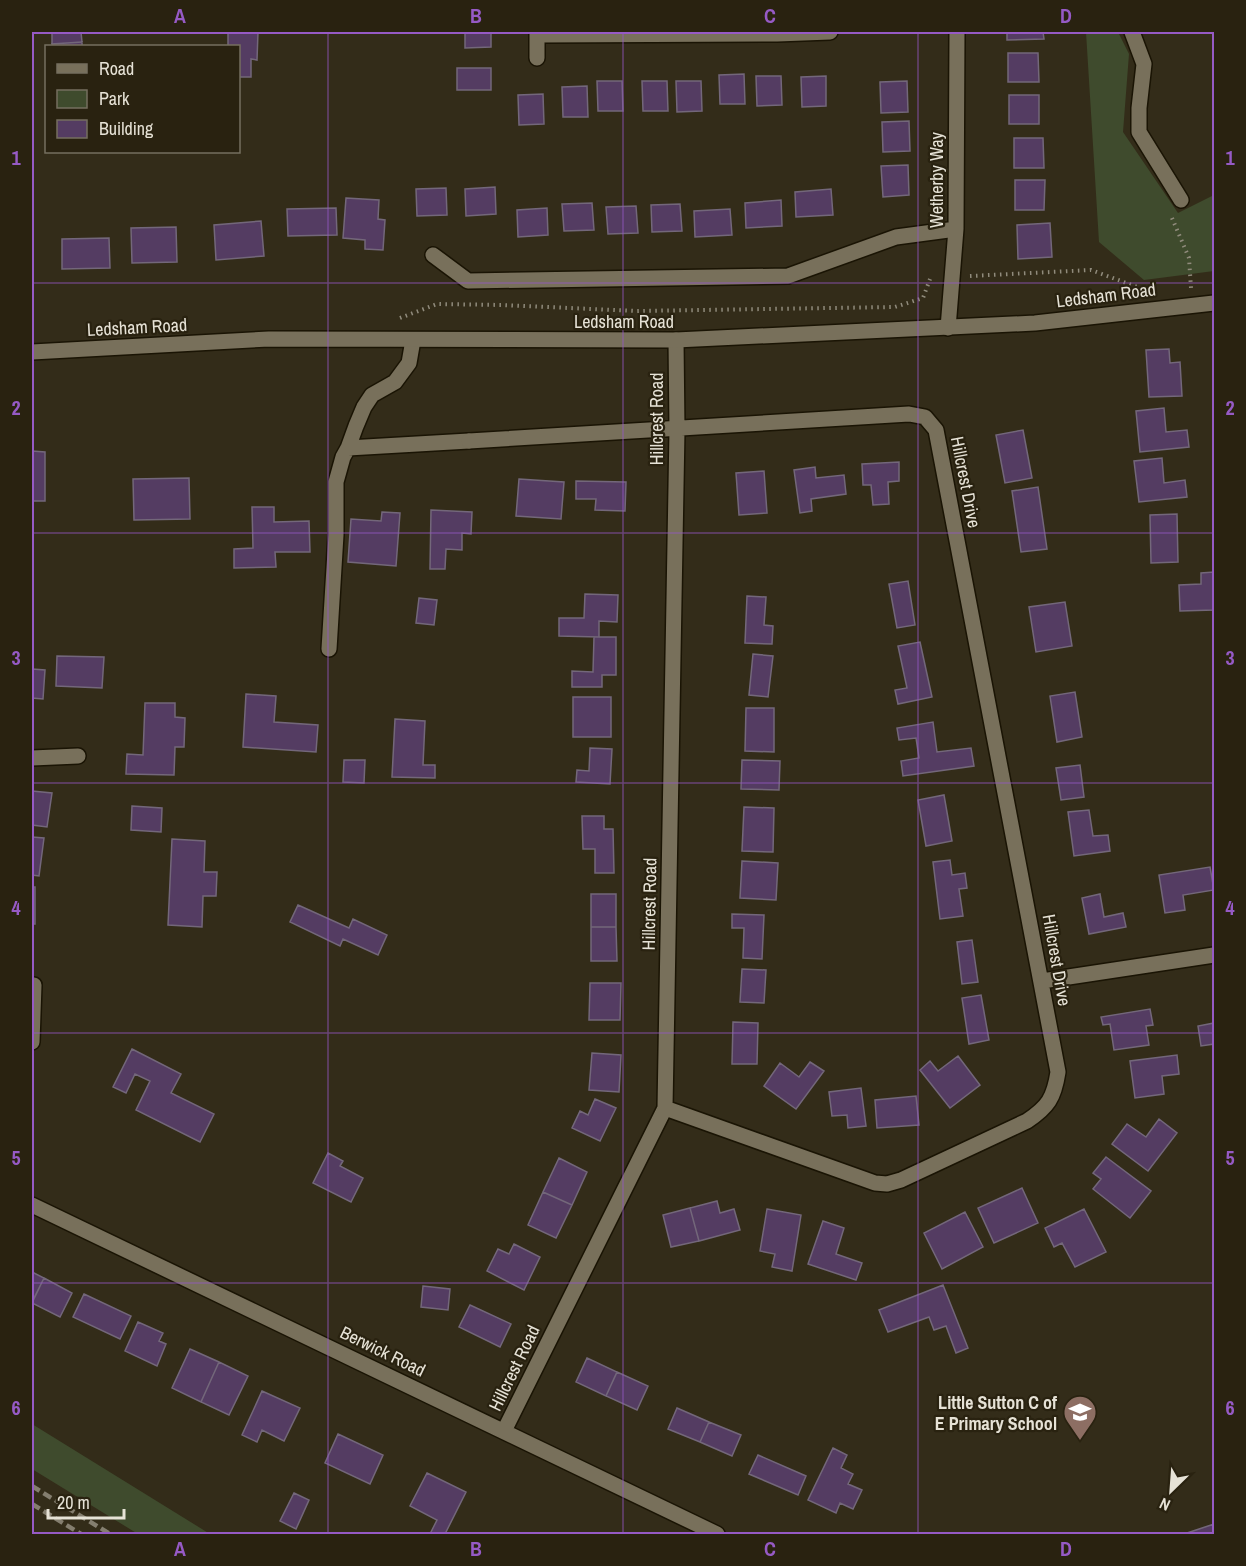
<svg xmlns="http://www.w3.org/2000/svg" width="1246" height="1566" font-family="'Archivo Narrow',sans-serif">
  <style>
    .green { fill: #3f4b2d }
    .building { fill: #543c62; stroke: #73677a; stroke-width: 1.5 }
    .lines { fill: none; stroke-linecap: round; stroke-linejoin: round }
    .lane-casing { stroke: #1a1404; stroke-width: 18 }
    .street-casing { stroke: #1a1404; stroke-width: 18 }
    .secondary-casing { stroke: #1a1404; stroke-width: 18 }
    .path { stroke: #908b7c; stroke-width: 4; stroke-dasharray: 1.5 4.5; stroke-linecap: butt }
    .lane { stroke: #78705b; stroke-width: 15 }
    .street { stroke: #78705b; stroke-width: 15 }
    .secondary { stroke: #78705b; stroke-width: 15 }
    .rail { stroke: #847e6f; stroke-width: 4.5; stroke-dasharray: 9 4.5; stroke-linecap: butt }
    .grid { fill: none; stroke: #965ac5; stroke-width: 1.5; stroke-opacity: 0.55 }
    .labels { text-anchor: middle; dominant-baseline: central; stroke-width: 4.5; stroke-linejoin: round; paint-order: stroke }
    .street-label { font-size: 18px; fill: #e6e2d6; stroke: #292210 }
    .poi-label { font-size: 18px; font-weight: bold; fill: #e6e2d6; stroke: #292210; text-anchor: end }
    .neatline { fill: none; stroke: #965ac5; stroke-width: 2 }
    .grid-label { font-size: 20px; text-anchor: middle; font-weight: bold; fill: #965ac5 }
  </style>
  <rect width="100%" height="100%" fill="#332c19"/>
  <path class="green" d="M1086,32H1118L1129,54L1123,132L1178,213L1214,195V271L1144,280L1099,242Z
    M32,1424L210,1534H138L32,1469Z"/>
  <path class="building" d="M52,32H81L82,42L52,44Z
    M228,32H258L257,60L251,59V77H238V46H228Z
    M465,32H491V47L465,48Z
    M1007,32H1043L1044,39L1007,40Z
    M82,42V46H53L52,44Z
    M1008,53H1038L1039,82H1008Z
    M457,68H491V90H457Z
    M744,74L745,104H720L719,75Z
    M756,76H781L782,105L757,106Z
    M826,76V106L802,107L801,77Z
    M597,81H622L623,111H598Z
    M642,81H667L668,111H643Z
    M676,81H701L702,111L677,112Z
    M907,81L908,112L881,113L880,82Z
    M587,86L588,117H563L562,87Z
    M543,94L544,124L519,125L518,95Z
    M1009,95H1039V124H1009Z
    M909,121L910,151L883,152L882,122Z
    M1014,138H1043L1044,168H1014Z
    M908,165L909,195L883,197L881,166Z
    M1015,180H1045L1044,210H1015Z
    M495,187L496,214L466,216L465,189Z
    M446,188L447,215L417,216L416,189Z
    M831,189L833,215L796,217L795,192Z
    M346,198L379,200L378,219L385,220L383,250L365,249V240L343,238Z
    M781,200L782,226L746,228L745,203Z
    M592,203L594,230L564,231L562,204Z
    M680,204L682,231L652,232L651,205Z
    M636,206L638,233L608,234L606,207Z
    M336,208L337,235L288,236L287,209Z
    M547,208L548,235L518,237L517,210Z
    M730,209L732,235L695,237L694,211Z
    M261,221L264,256L216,260L214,225Z
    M1050,223L1052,257L1018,259L1017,225Z
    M176,227L177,262L132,263L131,228Z
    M109,238L110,268L62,269V239Z
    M1169,349L1170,363L1180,362L1182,396L1149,397L1146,350Z
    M1164,408L1166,432L1187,430L1189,447L1140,452L1136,411Z
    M1023,430L1032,478L1005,483L996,435Z
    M32,451L45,452V501H32Z
    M1162,458L1164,483L1185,480L1187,497L1139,502L1134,461Z
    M899,462V481L888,482L889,504L873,505L871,485H863L862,464Z
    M815,467L816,478L844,475L846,494L811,499L812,511L800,513L794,470Z
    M764,471L767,513L739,515L736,473Z
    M189,478L190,519L134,520L133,479Z
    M519,479L564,482L561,519L516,516Z
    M576,481L626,482L625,511L595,510L596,499H576Z
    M1038,487L1047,549L1021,552L1012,491Z
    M252,507H274V522L309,521L310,552H275L276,567L234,568V549L253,548Z
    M431,510L472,512L471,534L462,533V550L446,549L445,569H430Z
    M382,512L400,513L396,566L348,562L351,519L381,521Z
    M1177,514L1178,562L1151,563L1150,515Z
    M1214,572V610L1180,611L1179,585L1201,584V573Z
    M908,581L915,625L897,628L889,584Z
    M585,594L618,595L617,622L599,621V637L559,636V618H584Z
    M747,596L766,597L764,625L773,626L772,644L745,643Z
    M419,598L437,600L434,625L416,623Z
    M1065,602L1072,646L1036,652L1029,607Z
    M594,637H616V675H602V687H572V671L593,672Z
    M920,642L932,697L898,704L895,690L907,688L898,646Z
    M753,654L773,656L768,697L749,695Z
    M57,656L104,657L102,688L56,686Z
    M32,669L45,670L43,699L32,698Z
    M1075,692L1082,737L1057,742L1050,696Z
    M246,694L276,696L274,722L318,725L316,752L243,747Z
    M573,697H611V737H573Z
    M145,703H175V717L185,718L184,747H175L174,775L126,774L127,754L143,755Z
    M746,708H774V752L745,751Z
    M395,719L425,721L423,765H435V778L392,777Z
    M933,722L937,752L971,748L974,766L903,776L901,761L919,758L916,738L899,740L897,728Z
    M590,748L612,749L610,784L576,782L577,770L589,771Z
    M344,760H365L364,783L343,782Z
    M742,760L780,761L779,790L741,789Z
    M1080,765L1084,797L1061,800L1056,768Z
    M32,791L52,793L47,827L32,825Z
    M944,795L952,841L926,846L918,800Z
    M132,806L162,808L161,832L131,830Z
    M744,807L774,808L773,852L742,851Z
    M1089,810L1093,836L1108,835L1110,851L1074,856L1068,812Z
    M582,816H604V829H613L614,873H595V849H583Z
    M32,837L44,838L39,876L32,875Z
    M172,839L205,841L204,872H217L216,896H203L202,927L168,925Z
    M950,860L952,875L965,873L967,888L959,889L963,916L940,919L933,862Z
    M742,861L778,863L776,900L740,898Z
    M1210,867L1214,890L1183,895L1185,910L1165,913L1159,875Z
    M32,887H35V924H32Z
    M591,894H616V927H591Z
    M1100,894L1104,917L1123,913L1126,927L1089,934L1082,898Z
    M298,905L349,928L353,919L387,935L378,955L343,939L340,946L290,922Z
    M732,914L764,915L762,959L743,958L744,928H732Z
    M591,927H616L617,961H591Z
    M972,940L978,982L962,984L957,942Z
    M742,969L766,970L764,1003L740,1002Z
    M590,983H621L620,1020H589Z
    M981,995L989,1040L969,1044L962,998Z
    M1150,1009L1153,1025L1146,1026L1149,1045L1114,1050L1110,1024L1103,1025L1101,1017Z
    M733,1022L758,1023L757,1064H732Z
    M1214,1023V1044L1201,1046L1198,1026Z
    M132,1049L181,1074L171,1093L214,1114L200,1142L136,1110L150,1081L135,1074L126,1093L113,1087Z
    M592,1053L621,1055L619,1092L589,1090Z
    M1177,1055L1179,1074L1162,1076L1164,1094L1135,1098L1130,1061Z
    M958,1056L980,1085L950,1108L920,1070L930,1061L938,1071Z
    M810,1062L824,1071L796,1109L764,1086L780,1063L799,1077Z
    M861,1088L866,1126L848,1128L847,1115L832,1116L829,1092Z
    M916,1096L919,1125L877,1128L875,1100Z
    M595,1099L616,1108L600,1141L572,1128L580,1111L588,1115Z
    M1159,1119L1177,1133L1148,1171L1112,1144L1127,1124L1146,1137Z
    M328,1153L343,1161L340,1166L363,1178L351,1202L313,1183Z
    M1106,1157L1151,1191L1130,1218L1093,1189L1101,1179L1093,1173Z
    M559,1158L587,1172L572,1205L543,1192Z
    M1022,1188L1038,1223L994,1243L978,1208Z
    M543,1192L572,1205L556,1238L528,1225Z
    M717,1201L720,1213L734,1209L740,1230L699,1241L690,1208Z
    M690,1208L699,1241L671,1247L663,1215Z
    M767,1209L801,1215L792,1271L772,1267L775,1254L760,1251Z
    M1084,1209L1106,1252L1075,1267L1062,1243L1054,1247L1045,1228Z
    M965,1212L983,1247L942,1269L924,1233Z
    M823,1221L844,1228L836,1254L862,1263L856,1280L808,1264Z
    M514,1244L540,1257L524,1290L487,1271L498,1249L509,1254Z
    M32,1272L44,1278L32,1302Z
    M44,1278L72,1293L60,1317L32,1303Z
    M943,1285L968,1348L956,1353L946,1326L934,1330L929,1317L888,1332L879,1310Z
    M423,1286L450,1289L448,1310L421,1307Z
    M84,1294L131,1316L120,1339L73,1317Z
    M470,1305L511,1324L500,1347L459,1327Z
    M138,1322L163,1333L159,1341L166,1344L157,1366L125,1351Z
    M190,1349L219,1362L201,1402L172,1388Z
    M587,1358L617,1372L606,1396L576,1382Z
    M219,1362L248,1376L229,1415L201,1402Z
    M617,1372L648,1386L637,1410L606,1396Z
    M262,1391L300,1408L284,1441L262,1430L257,1442L242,1435Z
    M677,1408L709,1422L700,1442L668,1429Z
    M709,1422L741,1435L732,1456L700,1442Z
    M338,1434L383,1455L370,1484L325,1463Z
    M833,1448L847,1455L841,1468L853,1474L848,1484L862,1490L853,1509L840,1503L836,1513L808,1500Z
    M758,1455L806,1476L798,1495L749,1474Z
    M427,1473L466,1492L445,1534H430L437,1520L410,1506Z
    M294,1493L309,1500L296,1529L280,1521Z
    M1214,1524V1534H1184Z"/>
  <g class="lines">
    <defs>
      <path id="lane" d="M348,448L469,441
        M329,649L336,535V482L343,457L348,448L356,426L364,407L372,395L395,382L409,363L413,340
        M32,1042L34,985"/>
      <path id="street" d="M537,32V35L777,34L830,32
        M1132,32L1144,64L1139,108V132L1181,200
        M537,58V35
        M433,255L468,281L788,276L896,237L956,229
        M948,328L956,229L957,32
        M469,441L909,414L925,417L936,430L1058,1072C1054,1098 1048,1107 1027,1121L901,1180L887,1184L875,1183L665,1108
        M32,758L78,756
        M1042,981L1214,955
        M32,1205L717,1534
        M504,1431L665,1108L677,430L676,340"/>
      <path id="secondary" d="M32,352L269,339L676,340L1035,323L1214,303"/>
    </defs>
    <use href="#lane" class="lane-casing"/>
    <use href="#street" class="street-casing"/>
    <use href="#secondary" class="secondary-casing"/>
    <path class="path" d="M1172,218L1189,258L1191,288
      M970,276L1091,270L1140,288H1145
      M400,318L437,304L502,305L637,311L895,307L923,298L930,279"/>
    <use href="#lane" class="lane"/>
    <use href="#street" class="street"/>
    <use href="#secondary" class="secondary"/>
    <path class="rail" d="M32,1486L110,1534
      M32,1504L81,1534"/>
  </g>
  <path class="grid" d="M328,32V1534M623,32V1534M918,32V1534M32,283H1214M32,533H1214M32,783H1214M32,1033H1214M32,1283H1214"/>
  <defs>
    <symbol id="school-pin" viewBox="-11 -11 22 30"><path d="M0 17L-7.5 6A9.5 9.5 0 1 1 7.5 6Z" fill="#8d6e63" stroke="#292210"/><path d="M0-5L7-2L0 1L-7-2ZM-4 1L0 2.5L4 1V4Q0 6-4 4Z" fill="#fff"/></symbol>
  </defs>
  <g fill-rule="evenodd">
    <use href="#school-pin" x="1061" y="1393" width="38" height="52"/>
  </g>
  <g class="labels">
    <g class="street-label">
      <text transform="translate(936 180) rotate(-90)">Wetherby Way</text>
      <text transform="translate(1106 295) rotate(-7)">Ledsham Road</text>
      <text x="624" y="321">Ledsham Road</text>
      <text transform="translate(137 327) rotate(-3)">Ledsham Road</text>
      <text transform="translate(656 419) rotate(-90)">Hillcrest Road</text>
      <text transform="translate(966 482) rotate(79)">Hillcrest Drive</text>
      <text transform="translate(649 904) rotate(-89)">Hillcrest Road</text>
      <text transform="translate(1057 960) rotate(80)">Hillcrest Drive</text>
      <text transform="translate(383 1351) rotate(26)">Berwick Road</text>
      <text transform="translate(514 1368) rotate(-64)">Hillcrest Road</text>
    </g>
    <g class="poi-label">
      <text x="1057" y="1402">Little Sutton C of<tspan x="1057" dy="21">E Primary School</tspan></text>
    </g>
  </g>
  <rect width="1246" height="1566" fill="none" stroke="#292210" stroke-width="66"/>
  <rect x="45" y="45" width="195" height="108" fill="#292210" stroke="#756f5f" stroke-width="1.5"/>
  <rect x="57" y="64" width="30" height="9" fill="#78705b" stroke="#756f5f" stroke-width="1.5"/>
  <text x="99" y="75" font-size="18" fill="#e6e2d6">Road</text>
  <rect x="57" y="90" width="30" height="18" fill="#3f4b2d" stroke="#756f5f" stroke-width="1.5"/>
  <text x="99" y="105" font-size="18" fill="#e6e2d6">Park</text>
  <rect x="57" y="120" width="30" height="18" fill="#543c62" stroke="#756f5f" stroke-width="1.5"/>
  <text x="99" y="135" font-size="18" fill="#e6e2d6">Building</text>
  <g transform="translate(1171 1491) rotate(205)" stroke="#292210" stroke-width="4.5" paint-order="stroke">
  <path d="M0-4.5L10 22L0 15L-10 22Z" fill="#e6e2d6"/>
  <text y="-9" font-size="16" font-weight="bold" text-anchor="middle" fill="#e6e2d6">N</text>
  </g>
  <path d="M48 1509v9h76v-9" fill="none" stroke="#e6e2d6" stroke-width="3"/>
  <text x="57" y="1509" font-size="18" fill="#e6e2d6" stroke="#292210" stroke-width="4.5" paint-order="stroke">20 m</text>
  <rect x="33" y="33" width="1180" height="1500" class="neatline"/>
  <g class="grid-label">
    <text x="180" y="23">A</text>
    <text x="476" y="23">B</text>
    <text x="770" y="23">C</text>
    <text x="1066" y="23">D</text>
    <text x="16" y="165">1</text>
    <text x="1230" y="165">1</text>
    <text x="16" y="415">2</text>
    <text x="1230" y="415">2</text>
    <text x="16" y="665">3</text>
    <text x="1230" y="665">3</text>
    <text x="16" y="915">4</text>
    <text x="1230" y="915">4</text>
    <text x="16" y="1165">5</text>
    <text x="1230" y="1165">5</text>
    <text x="16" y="1415">6</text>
    <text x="1230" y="1415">6</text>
    <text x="180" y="1556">A</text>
    <text x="476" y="1556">B</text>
    <text x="770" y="1556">C</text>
    <text x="1066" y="1556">D</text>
  </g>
</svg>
